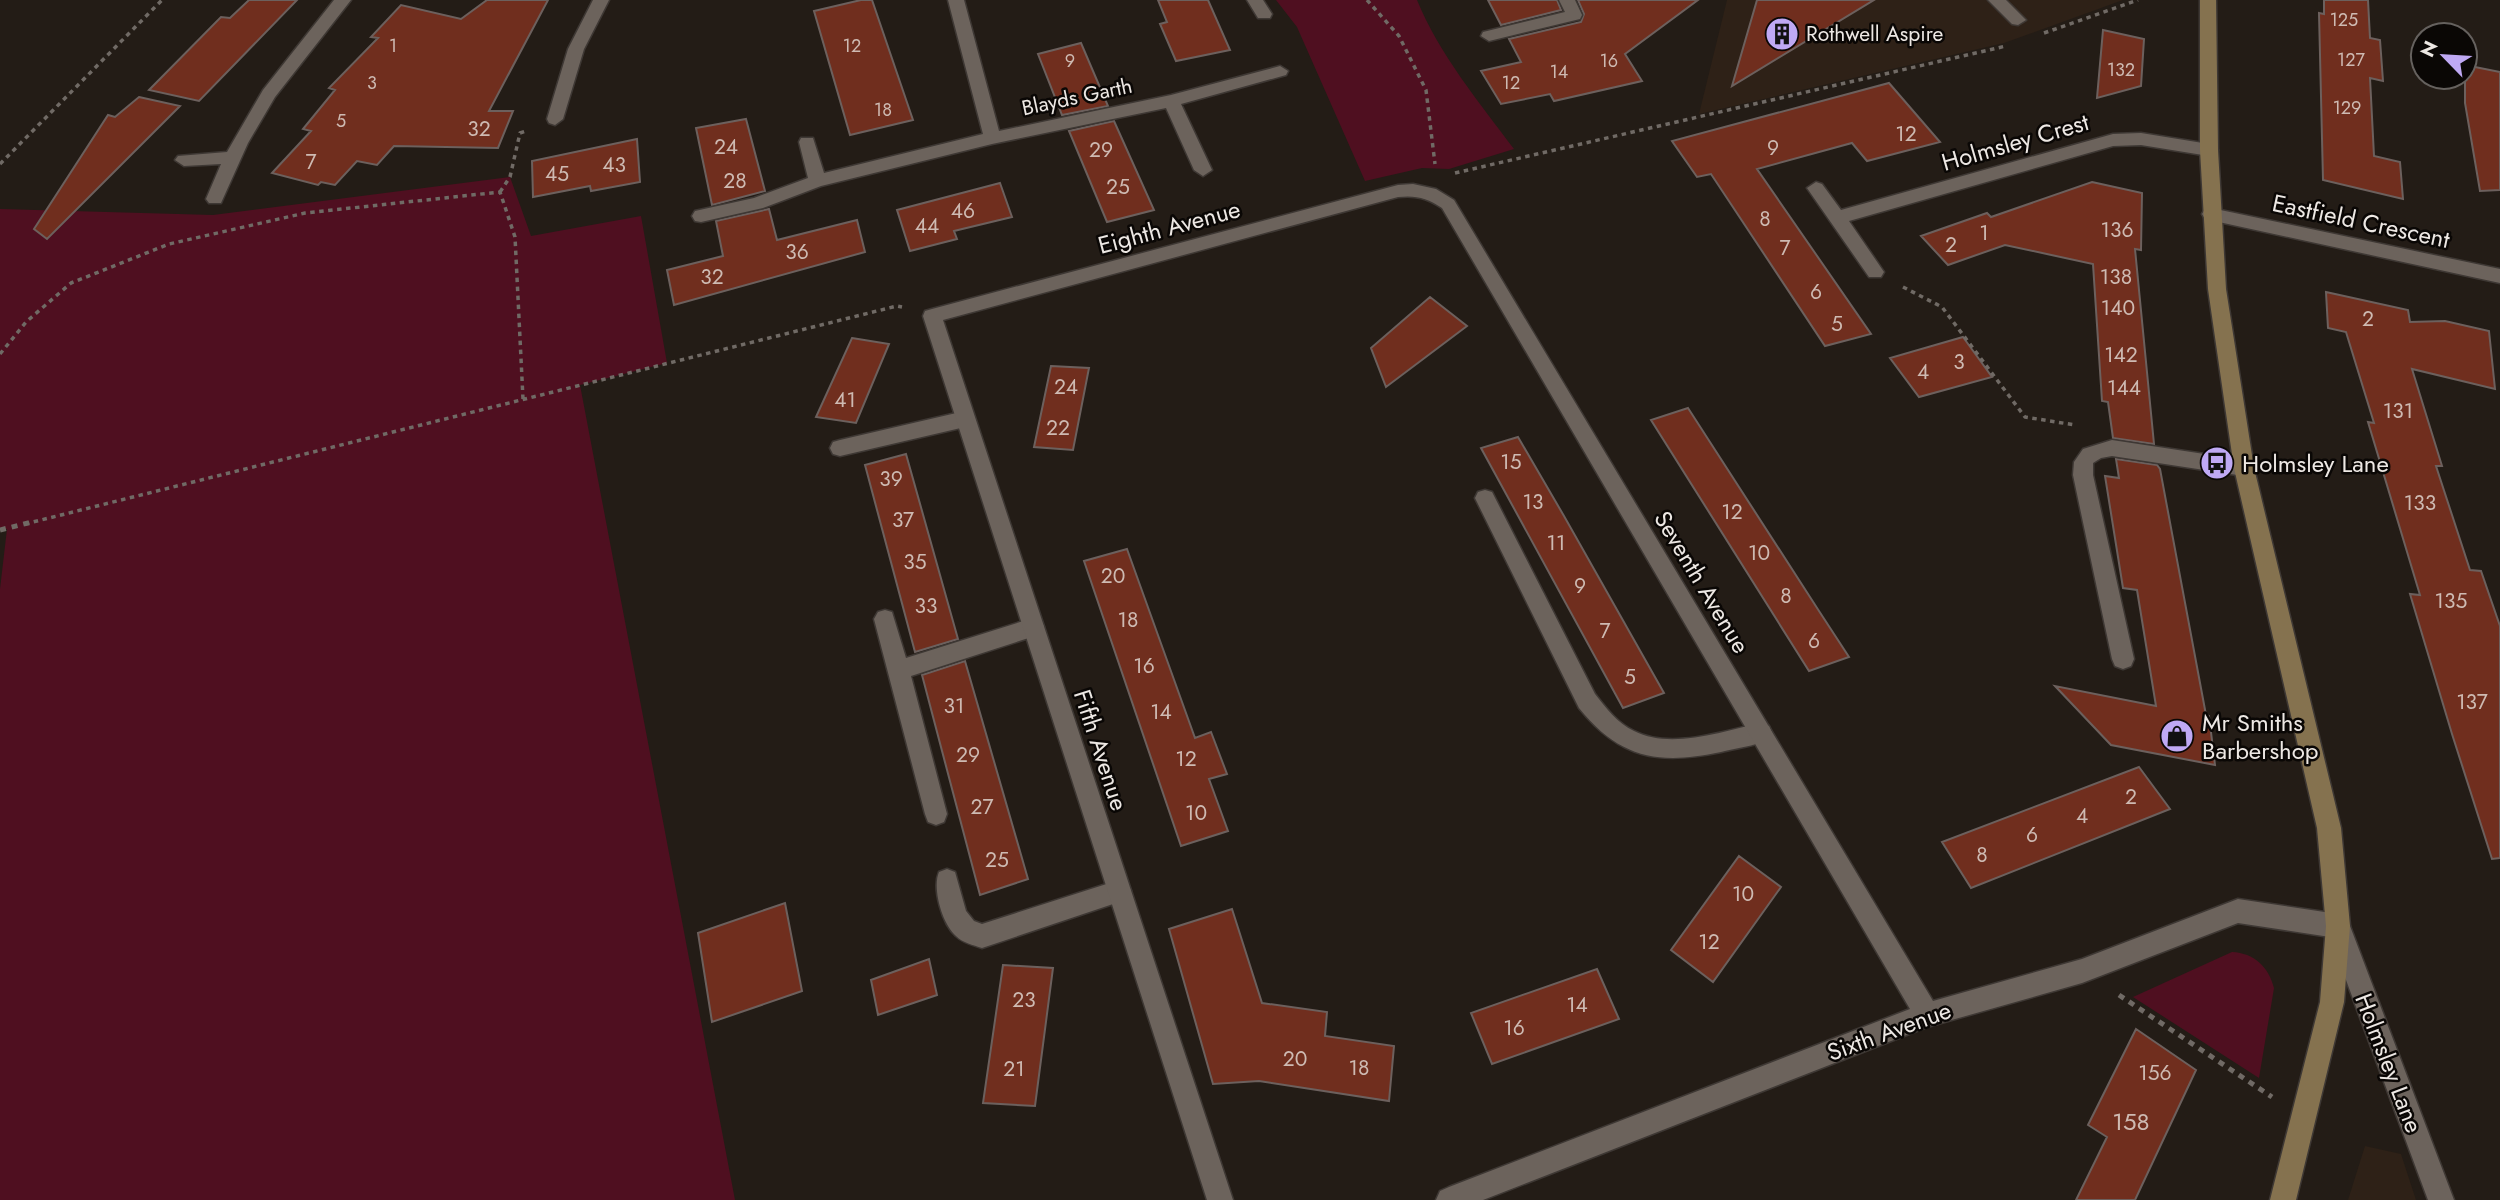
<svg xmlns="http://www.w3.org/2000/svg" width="2500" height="1200" font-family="Jost,sans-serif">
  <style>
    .built { fill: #2e2117 }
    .green { fill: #4f0f20 }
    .building { fill: #702e1e; stroke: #6c605d; stroke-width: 2 }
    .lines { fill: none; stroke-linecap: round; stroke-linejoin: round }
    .lane-casing { stroke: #3e3834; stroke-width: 3 }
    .street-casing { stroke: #3e3834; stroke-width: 3 }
    .secondary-casing { stroke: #3e3834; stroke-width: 3 }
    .path-far1 { stroke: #706a65; stroke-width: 3.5; stroke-dasharray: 4.5 4.5; stroke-linecap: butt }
    .path { stroke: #706a65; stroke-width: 5; stroke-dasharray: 6 6; stroke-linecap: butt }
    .lane { fill: #6c635c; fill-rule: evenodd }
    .street { fill: #6c635c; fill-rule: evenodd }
    .secondary { fill: #85724f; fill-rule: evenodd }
    .labels { text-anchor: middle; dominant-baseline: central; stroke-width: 5; stroke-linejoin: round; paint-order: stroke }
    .far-number-label { font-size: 18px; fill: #cebab2 }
    .far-poi-label { font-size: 21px; fill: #ede8e4; stroke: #0a0705; text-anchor: start }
    .far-street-label { font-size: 21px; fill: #ede8e4; stroke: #0a0705 }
    .number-label { font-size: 21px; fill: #cebab2 }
    .street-label { font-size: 24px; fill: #ede8e4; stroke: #0a0705 }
    .poi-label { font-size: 24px; fill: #ede8e4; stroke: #0a0705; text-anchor: start }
    .near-number-label { font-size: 24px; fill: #cebab2 }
  </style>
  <rect width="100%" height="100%" fill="#231c16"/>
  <path class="built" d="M1727,0H2123L2004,43L1699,114Z
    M2365,1146L2401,1154L2416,1200H2348Z"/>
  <path class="green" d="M1276,0H1417C1439,54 1479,102 1514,149L1449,169L1422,168L1365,181L1297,27Z
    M510,177L531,236L641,216L667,363L580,385L735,1200H0V589L7,529L0,530V209L213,215Z
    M2232,952C2254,953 2269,967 2274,988L2259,1078L2133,997Z"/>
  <path class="building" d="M249,0H297L199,101L149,90L221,17L230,18Z
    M487,0H548L489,111H513L498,148L394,146L377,165L357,161L335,185L321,182L318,185L272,173L311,131L303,129L335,90L329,88L378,38L371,37L401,5L461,19Z
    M861,0H872L913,120L850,135L814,11Z
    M1158,0H1208L1230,50L1176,61L1160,24L1167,22Z
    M1488,0H1557L1561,10L1501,25Z
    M1578,0H1698L1625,54L1642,81L1554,101L1550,94L1501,104L1481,71L1521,62L1509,39L1581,22L1584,14Z
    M1757,0H1874L1732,86Z
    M2324,0H2368L2370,38L2380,40L2383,81L2370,78L2374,156L2400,162L2403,199L2323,180L2319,13L2324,14Z
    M2103,30L2144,39L2141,86L2097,98Z
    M1081,43L1108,106L1062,115L1038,54Z
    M2465,65L2500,72V190L2480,191L2465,103Z
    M1889,83L1940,142L1867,161L1852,143L1757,169L1871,334L1825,346L1711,174L1697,177L1672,141Z
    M139,97L180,106L47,239L34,229L108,115L115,117Z
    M746,119L765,191L712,205L696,128Z
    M1114,121L1154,210L1107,222L1069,131Z
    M637,139L640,182L591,191L590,186L533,197L532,161Z
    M2092,182L2142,193L2141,250L2135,249L2154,444L2113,438L2108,402L2102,401L2093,264L2005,245L1948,265L1921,236L1987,213L1991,217Z
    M1000,183L1012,217L954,231L957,239L910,251L897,210Z
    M769,209L777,240L857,220L865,252L674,305L667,270L723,256L716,221Z
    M2326,292L2408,310L2410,322L2445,321L2489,331L2495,389L2412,369L2442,466H2436L2470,570L2481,571L2500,626V858L2492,859L2452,734L2410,594L2420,595L2368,422L2374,423L2346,332L2328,328Z
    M1430,297L1467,326L1386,387L1371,348Z
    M1963,337L1992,377L1919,397L1890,358Z
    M852,338L889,344L856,423L816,417Z
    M1051,366L1089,368L1073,450L1034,447Z
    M1688,408L1819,611L1849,657L1809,671L1651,420Z
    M1518,437L1564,516L1664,693L1623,708L1481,448Z
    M906,454L958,639L915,652L865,465Z
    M2116,459L2157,465L2160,469L2206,715L2209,716L2215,765L2111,745L2055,686L2156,706L2137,590L2123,588L2105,476L2119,478Z
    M1127,549L1195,738L1211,732L1227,774L1209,779L1228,831L1181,846L1084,561Z
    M965,661L1028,879L980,895L922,675Z
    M2139,767L2170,809L1971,888L1942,842Z
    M1739,856L1781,887L1713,982L1671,950Z
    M785,903L802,991L712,1022L698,933Z
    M1232,909L1262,1003L1327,1012L1325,1036L1394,1046L1389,1101L1259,1081L1213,1084L1169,929Z
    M929,959L937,995L878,1015L871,980Z
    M1003,965L1053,968L1035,1106L983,1103Z
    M1597,969L1619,1019L1492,1064L1471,1013Z
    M2136,1029L2196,1070L2135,1200H2076L2107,1137L2088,1125Z"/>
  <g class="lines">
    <defs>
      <path id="lane" d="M1247,0H1263L1272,14L1270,18H1258Z
        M1559,0H1575L1582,15L1580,19L1489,41L1481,36L1483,32L1565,12Z
        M1988,0H2006L2026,20L2018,25L2012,24Z
        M965,411L972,414L975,419L972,424L965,427L840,456L833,454L830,448L833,442L840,440Z
        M2112,440L2244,460L2251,462L2254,468L2251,474L2244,476L2112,456L2101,458L2093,463V475L2134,659L2131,666L2123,669L2115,666L2112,659L2073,475L2074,462L2083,449Z
        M1485,490L1492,492L1595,694C1606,708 1617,723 1634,731C1671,750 1723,731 1761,723L1769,726L1772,733L1769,740C1753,746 1737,748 1721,752C1659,765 1620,759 1579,708L1475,498L1478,492Z
        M885,610L892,612L906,658L1033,618L1041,620L1044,627L1041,634L911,676L947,814L944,822L936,825L928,822L925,814L874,619L878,612Z
        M947,869L955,872L966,911L974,921L982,924L1119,880L1127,883L1131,891L1127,899L1119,902L982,948C973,945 963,943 956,936C942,924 932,888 939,872Z"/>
      <path id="street" d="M334,0H351L275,97L248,143L221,203H209L206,199L221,164L184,166L175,160L178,156L227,152L263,90Z
        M593,0H609L584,49L563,119L555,125L549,123L547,119L568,49Z
        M948,0H964L999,131L1171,95L1280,66L1288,71L1286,75L1181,104L1212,170L1203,176L1194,170L1166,108L992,144L821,186L763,208L701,222L695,221L692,216L695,211L754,198L808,178L799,142L801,138H813L824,173L983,134Z
        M2141,133L2209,144L2218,150L2209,156L2141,145L2113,146L1849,221L1884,272L1881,277H1869L1807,188L1816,182L1822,184L1841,210L2113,134Z
        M1413,184L1436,189L1454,200L1933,1001L2082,959L2238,899L2338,914L2346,918L2350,926L2454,1200H2428L2330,937L2238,923L2082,983L1927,1027L1483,1200H1436L1440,1191L1449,1187L1910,1009L1442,208C1427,198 1416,195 1398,197L943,320L1233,1200H1207L923,316L925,311L932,309L1398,185Z
        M2211,208L2500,269V283L2205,219L2202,214L2205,209Z"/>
      <path id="secondary" d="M2200,0H2216L2218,150L2226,289L2254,468L2341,828L2350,926L2344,1002L2296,1200H2270L2320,1002L2326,926L2317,828L2234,468L2208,289L2200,150Z"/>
    </defs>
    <use href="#lane" class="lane-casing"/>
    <use href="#street" class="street-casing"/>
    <use href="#secondary" class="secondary-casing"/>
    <path class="path-far1" d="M1367,0L1399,36L1426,90L1435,164
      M2044,33L2138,0
      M0,164L162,0
      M1455,173L2006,46
      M500,192L510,177L520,133L526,131
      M1903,287L1942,307L2025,417L2075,425
      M0,354L26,322L71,283L169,244L305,213L500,192L515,237L523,399
      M25,524L897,306L902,307"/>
    <path class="path" d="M0,530L32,522
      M2119,995L2272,1097"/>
    <use href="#lane" class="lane"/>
    <use href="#street" class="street"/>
    <use href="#secondary" class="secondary"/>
  </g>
  <defs>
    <symbol id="building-disc" viewBox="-11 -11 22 22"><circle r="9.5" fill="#bfa9f4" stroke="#0a0705"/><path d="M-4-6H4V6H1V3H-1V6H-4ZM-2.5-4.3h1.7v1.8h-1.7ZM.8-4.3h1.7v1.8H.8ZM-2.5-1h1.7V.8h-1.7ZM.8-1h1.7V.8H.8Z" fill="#111"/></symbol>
    <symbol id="bus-disc" viewBox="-11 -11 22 22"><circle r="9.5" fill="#bfa9f4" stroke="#0a0705"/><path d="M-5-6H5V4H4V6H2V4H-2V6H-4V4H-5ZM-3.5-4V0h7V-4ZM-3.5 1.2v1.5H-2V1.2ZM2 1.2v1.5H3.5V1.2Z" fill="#111"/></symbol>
    <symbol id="shop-disc" viewBox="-11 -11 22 22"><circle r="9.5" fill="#bfa9f4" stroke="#0a0705"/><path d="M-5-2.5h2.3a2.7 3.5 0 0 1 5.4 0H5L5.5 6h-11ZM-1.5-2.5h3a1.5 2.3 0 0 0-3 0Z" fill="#111"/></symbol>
  </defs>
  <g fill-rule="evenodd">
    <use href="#building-disc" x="1763" y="15" width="38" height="38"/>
    <use href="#bus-disc" x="2198" y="444" width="38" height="38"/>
    <use href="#shop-disc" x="2158" y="717" width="38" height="38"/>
  </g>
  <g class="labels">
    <g class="far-number-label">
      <text x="2344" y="20">125</text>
      <text x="393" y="46">1</text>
      <text x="852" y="46">12</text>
      <text x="2351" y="60">127</text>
      <text x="1070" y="61">9</text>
      <text x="1609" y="61">16</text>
      <text x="2121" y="70">132</text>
      <text x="1559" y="72">14</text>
      <text x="372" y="83">3</text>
      <text x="1511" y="83">12</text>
      <text x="2347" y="108">129</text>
      <text x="883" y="110">18</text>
      <text x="341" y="121">5</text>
    </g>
    <g class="far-poi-label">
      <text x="1806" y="34">Rothwell Aspire</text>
    </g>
    <g class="far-street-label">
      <text transform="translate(1077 97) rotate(-12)">Blayds Garth</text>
    </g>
    <g class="number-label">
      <text x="479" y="129">32</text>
      <text x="1906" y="134">12</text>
      <text x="726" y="147">24</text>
      <text x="1773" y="148">9</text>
      <text x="1101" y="150">29</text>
      <text x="311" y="162">7</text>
      <text x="614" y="165">43</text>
      <text x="557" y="174">45</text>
      <text x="735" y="181">28</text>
      <text x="1118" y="187">25</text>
      <text x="963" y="211">46</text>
      <text x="1765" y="219">8</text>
      <text x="927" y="226">44</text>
      <text x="2117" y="230">136</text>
      <text x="1984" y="233">1</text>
      <text x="1951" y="245">2</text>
      <text x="1785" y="248">7</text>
      <text x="797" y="252">36</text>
      <text x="712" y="277">32</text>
      <text x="2116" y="277">138</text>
      <text x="1816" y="292">6</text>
      <text x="2118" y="308">140</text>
      <text x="2368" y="319">2</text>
      <text x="1837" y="324">5</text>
      <text x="2121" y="355">142</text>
      <text x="1959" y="362">3</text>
      <text x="1923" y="372">4</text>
      <text x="1066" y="387">24</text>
      <text x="2124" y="388">144</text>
      <text x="845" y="400">41</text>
      <text x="2398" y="411">131</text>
      <text x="1058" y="428">22</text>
      <text x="1511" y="462">15</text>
      <text x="891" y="479">39</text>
      <text x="1533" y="502">13</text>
      <text x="2420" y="503">133</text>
      <text x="1732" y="512">12</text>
      <text x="903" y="520">37</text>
      <text x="1556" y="543">11</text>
      <text x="1759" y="553">10</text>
      <text x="915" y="562">35</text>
      <text x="1113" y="576">20</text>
      <text x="1580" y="586">9</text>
      <text x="1786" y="596">8</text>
      <text x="2451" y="601">135</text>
      <text x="926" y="606">33</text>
      <text x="1128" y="620">18</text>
      <text x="1605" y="631">7</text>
      <text x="1814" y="641">6</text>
      <text x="1144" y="666">16</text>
      <text x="1630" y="677">5</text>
      <text x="2472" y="702">137</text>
      <text x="954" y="706">31</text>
      <text x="1161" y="712">14</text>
      <text x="968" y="755">29</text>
      <text x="1186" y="759">12</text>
      <text x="2131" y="797">2</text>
      <text x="982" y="807">27</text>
      <text x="1196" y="813">10</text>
      <text x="2082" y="816">4</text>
      <text x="2032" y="835">6</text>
      <text x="1982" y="855">8</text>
      <text x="997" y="860">25</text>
      <text x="1743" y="894">10</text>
      <text x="1709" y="942">12</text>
      <text x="1024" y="1000">23</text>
      <text x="1577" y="1005">14</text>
      <text x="1514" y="1028">16</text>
      <text x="1295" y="1059">20</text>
      <text x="1359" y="1068">18</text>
      <text x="1014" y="1069">21</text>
      <text x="2155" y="1073">156</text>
    </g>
    <g class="street-label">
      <text transform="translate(2015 142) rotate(-16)">Holmsley Crest</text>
      <text transform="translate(2361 221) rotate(12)">Eastfield Crescent</text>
      <text transform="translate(1169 227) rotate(-15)">Eighth Avenue</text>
      <text transform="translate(1702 582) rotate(59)">Seventh Avenue</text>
      <text transform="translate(1101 750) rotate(72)">Fifth Avenue</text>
      <text transform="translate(1889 1031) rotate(-20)">Sixth Avenue</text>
      <text transform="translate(2389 1063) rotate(69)">Holmsley Lane</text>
    </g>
    <g class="poi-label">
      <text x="2242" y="463">Holmsley Lane</text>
      <text x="2202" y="722">Mr Smiths<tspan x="2202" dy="28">Barbershop</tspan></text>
    </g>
    <g class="near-number-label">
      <text x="2131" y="1121">158</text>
    </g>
  </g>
  <g transform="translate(2444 56) rotate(295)"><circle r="33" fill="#0a0705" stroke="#65615e" stroke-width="2"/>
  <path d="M0-5L12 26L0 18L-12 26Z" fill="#bfa9f4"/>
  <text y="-10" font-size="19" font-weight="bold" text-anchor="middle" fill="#ede8e4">N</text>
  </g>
</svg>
